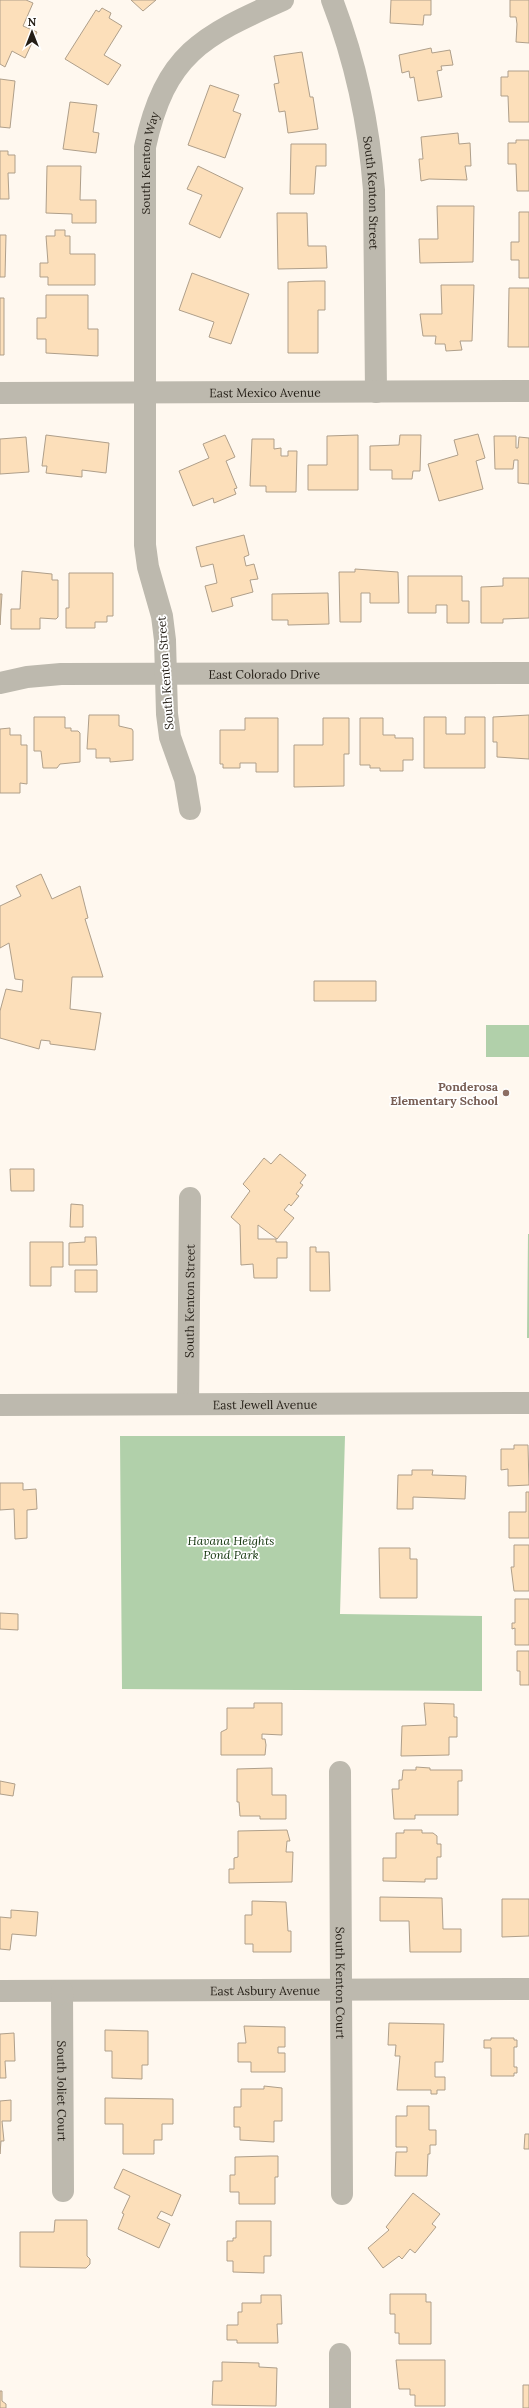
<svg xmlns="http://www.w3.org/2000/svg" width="529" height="2408" font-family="Lora,serif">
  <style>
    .green { fill: #b1d0aa }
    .building { fill: #fcdfba; stroke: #af9f8a }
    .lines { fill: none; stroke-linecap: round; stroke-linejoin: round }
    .minor { stroke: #bdb9ae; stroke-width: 22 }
    .tertiary { stroke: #bdb9ae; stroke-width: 22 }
    .education-dot { fill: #8d6e63; stroke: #fff; stroke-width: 1.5 }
    .labels { text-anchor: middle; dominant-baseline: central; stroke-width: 3.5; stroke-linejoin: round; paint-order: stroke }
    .street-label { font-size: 12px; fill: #241e16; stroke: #fff }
    .education-label { font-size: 12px; font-weight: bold; fill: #785e54; stroke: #fff; text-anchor: end }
    .park-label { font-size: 12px; font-style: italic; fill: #13340c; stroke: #fff }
  </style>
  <rect width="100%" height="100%" fill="#fff8ef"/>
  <path class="green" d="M486,1025H529V1057H486Z
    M528,1234H529V1338H527Z
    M120,1436H345L340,1614L482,1616V1691L122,1689Z"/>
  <path class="building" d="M0,0H26L33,3L23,26L37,32L25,58L12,51L5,67L0,64Z
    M131,0H156L143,11Z
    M391,0H431V15H424L423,25L390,23Z
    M510,0H529V43L516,42L517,24L516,17H510Z
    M102,8L111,13L109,18L122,26L104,55L121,65L108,85L65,59L96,10L99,12Z
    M431,48L432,53L450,50L453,65L441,66L442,70L437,71L442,97L418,101L414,77L410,78L409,71L402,73L399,55Z
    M302,52L310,97H313L318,129L288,133L285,111L279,112L274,84L279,83L274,56Z
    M508,71H529V122H509L508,96H501V77H508Z
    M0,79L15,81L10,128L0,127Z
    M210,85L239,95L233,111L241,114L225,158L188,145Z
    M70,102L97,105L93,132L99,133L96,153L63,149Z
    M458,133L459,144L470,143L471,166H465L467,180L429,179L421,181L419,159H423L421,137Z
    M516,140H529V191H517L516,164H508V143H516Z
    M291,144H326V166H316L314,194H290Z
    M0,151H8V155H15V173H8L9,199H0Z
    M47,166H81L80,200H96V223H72V214L46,213Z
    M198,166L243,188L220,238L189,224L202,195L187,189Z
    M437,206H474L473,262L420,263L419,239H438Z
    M519,212H529V278H519V260H511V242H519Z
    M277,213H307L308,246H326L327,268L278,269Z
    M55,230H65V236H70V254H95V285H48V277H40V263H48L46,236H55Z
    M0,235H6L5,277H0Z
    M192,273L249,294L231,344L209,337L214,322L179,310Z
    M315,281H325V310H318V353H288V282Z
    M441,285H474L472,341H460L462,350L446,351L445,344H435L436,336H423L420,314H442Z
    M509,288H529V347H508Z
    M46,295H88V329H98V356L46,353V339H37V318H46Z
    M0,298H4V355H0Z
    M478,434L485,458L476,461L483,489L439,501L428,464L458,455L454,440Z
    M46,435L109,443L106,473L82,470V477L46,473L47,466H42Z
    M225,435L235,457L226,461L237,488L234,489L236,494L214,503L213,498L193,506L179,471L209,458L203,444Z
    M358,435V490H308V465H327V436Z
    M400,435H421L420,471H413L412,479H392V470H370V446L399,445Z
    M494,436H516V448H518L519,437L529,438V484L518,483V460H514L513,469H495Z
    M26,437L29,472L0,474V439Z
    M252,439H274V449L281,448V456H288V451H297L296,492H266V486H250Z
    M244,535L249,555L244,557L246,566L254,564L258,579L250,580L253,592L231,598L233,606L212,612L205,586L217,583L213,564L201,567L196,547Z
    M355,569L398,572L399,603H370V593H361V622H340L339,572H355Z
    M22,571L52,574V580H58V617L56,619L40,618V629H11V609H20Z
    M69,573H113V616H107V622H95V628H66V608H69Z
    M408,576H462V601H469V623H447V605H436V613H408Z
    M503,578H529V618L503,619V623H481V587L503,586Z
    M328,593L329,624L288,625V620H272V594Z
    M0,594H2L0,625Z
    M89,715H119V726L132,729L133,731V760L110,762V758H96V749H87Z
    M529,715V759L497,757V742H493V717Z
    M34,717H65V728H71V731H78L80,733V762L60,764L57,768H43L41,751H34Z
    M424,717H446V734H465V717H485V768H424Z
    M245,718H278V772H256V763H240V768H223V764H220V730H245Z
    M323,718H349V754H344V786L294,787V745H323Z
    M360,718H383V735H395V738H413V760H403V771H380V768H370V765H360Z
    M10,728V735H21V745H27V784L20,783V793H0V729Z
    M41,874L52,899L80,886L88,918L85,919L103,977H72L70,1009L101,1013L95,1050L50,1044V1041L41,1040L39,1049L0,1038V1011L6,989L22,992L23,980L15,979L9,943L0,948V906L21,896L16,886Z
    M314,981H376V1001H314Z
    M280,1154L306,1175L300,1183L303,1185L296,1194L299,1196L291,1206L289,1204L284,1210L294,1218L277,1239L258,1225V1239H276V1242H287V1258H277V1278H254L253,1264L241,1265L240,1225L231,1217L250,1191L243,1184L264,1158L271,1164Z
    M10,1169H34V1191H11Z
    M71,1204L83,1205V1227H70Z
    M85,1237H96L97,1265H69V1243L85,1242Z
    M30,1242H63V1267H51V1286H30Z
    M310,1247H316V1252H329L330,1291H310Z
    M75,1270H97V1292H75Z
    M514,1445H528L529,1485L508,1486V1469L501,1470V1449H514Z
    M412,1470H433L432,1475L466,1476L465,1499L413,1497V1509H397L398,1475H412Z
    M0,1483H23V1490L36,1489L37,1509L27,1510V1538L15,1539L14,1509L0,1510Z
    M526,1492H529V1538H509V1512H526Z
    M514,1545H529V1591H514L511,1567H514Z
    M379,1548H410V1559H417V1598H380Z
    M515,1599H529V1645H515V1628L512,1629V1623H515Z
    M0,1613L18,1614V1630L0,1629Z
    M517,1651H529V1685H520V1671H517Z
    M254,1703H282V1735L262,1734V1739H265L266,1745L265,1755H221V1732L227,1729V1708H254Z
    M424,1703L454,1704V1717H457V1737H449V1755L401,1756L402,1726L426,1725Z
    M416,1767L430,1768V1770H462V1781H458V1815H415V1819H394L392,1789H399V1780H402L403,1770H416Z
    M272,1768V1795H286V1819H260V1816H240L239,1802H237V1769Z
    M0,1781L15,1784L13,1796L0,1794Z
    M287,1830L290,1841H287L286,1852H293L292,1882L229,1883V1869H234V1858L238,1857V1831Z
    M404,1830H422V1833H433L437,1836V1844H441V1857H437V1879H425V1882L383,1881V1858H396V1833H404Z
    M380,1897L442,1898L443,1929H461V1952H410L409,1921H380Z
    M502,1899H529V1936L502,1937Z
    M252,1901L286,1902L288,1931H291V1952H253V1944H245V1915H252Z
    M11,1910L38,1912L36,1936L12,1934L10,1950L0,1949V1917L11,1918Z
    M389,2023L444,2024L443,2062H435V2077H445V2090H437V2094H431V2090H397L400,2056H395L396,2045H388Z
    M244,2026L285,2027V2047H278V2053H285V2072H251V2062H238V2043H246Z
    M105,2030L148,2031V2065H142V2079L112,2078V2051H105Z
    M14,2033L15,2061H5L6,2078H0V2034Z
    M491,2038H514V2040H517V2047H514V2067H517V2073H514V2076H491V2048H484V2040H491Z
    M264,2086L282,2088V2121H274V2142L240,2140V2127H234V2107H241V2089H264Z
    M105,2098L173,2099V2124H162V2140H154V2154H123V2124H105Z
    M11,2100V2121H2L4,2141H1L0,2154V2101Z
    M407,2106H429V2130H436V2145H430V2154H428L427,2176H395L396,2152H407V2147H396V2116H407Z
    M525,2134H529V2149H524Z
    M270,2156H278V2177H275V2204H239V2192H230V2175H235V2157Z
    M123,2169L181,2195L172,2216L161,2211L157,2218L170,2224L159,2248L118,2229L124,2214L122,2213L130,2196L114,2188Z
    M413,2193L440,2214L432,2224L436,2227L415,2253L410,2249L402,2259L399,2256L383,2268L368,2248L389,2230L386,2227Z
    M55,2220H87V2256L90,2259V2264L86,2268L20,2267V2232H54Z
    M236,2221H271V2256H264V2273L233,2272V2261H227V2241H233V2238H236Z
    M390,2294H426V2302H431V2344H399V2333H395V2314H390Z
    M261,2295H281L282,2324H277L278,2343H237V2340H227V2325H238V2312H242V2303H261Z
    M396,2360H445V2406H415V2395H410V2389H399Z
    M222,2362L259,2363V2367L277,2368L276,2406L212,2405L213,2381H222Z
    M523,2385H529V2408H523Z
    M0,2391H2V2401L6,2404V2408H0Z"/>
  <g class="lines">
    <g class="minor">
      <path id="s1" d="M332,0C356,62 369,124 374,190L376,392"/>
      <path id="s2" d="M0,393L529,391"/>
      <path id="s3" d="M0,683L27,677L61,674L529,673"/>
      <path id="s4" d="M190,809L185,779L170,737L167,714L165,640L162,616L148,567L145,545V147C165,54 202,36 283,0"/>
      <path id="s5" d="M188,1404L190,1198"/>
      <path id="s6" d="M340,1772L342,2194"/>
      <path id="s7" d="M0,1991L529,1989"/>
      <path id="s8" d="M62,1991L63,2191"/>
      <path d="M340,2408V2354"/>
    </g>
    <path class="tertiary" id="s9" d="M0,1405L529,1403"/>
  </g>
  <circle class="education-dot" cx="506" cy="1093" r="4"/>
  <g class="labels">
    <g class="street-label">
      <text stroke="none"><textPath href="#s4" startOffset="652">South Kenton Way</textPath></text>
      <text stroke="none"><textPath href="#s1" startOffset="198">South Kenton Street</textPath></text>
      <text stroke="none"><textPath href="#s2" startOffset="265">East Mexico Avenue</textPath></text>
      <text transform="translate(165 673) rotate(-94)">South Kenton Street</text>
      <text stroke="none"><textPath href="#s3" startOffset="265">East Colorado Drive</textPath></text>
      <text stroke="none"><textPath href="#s5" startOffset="103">South Kenton Street</textPath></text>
      <text stroke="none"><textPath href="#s9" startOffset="265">East Jewell Avenue</textPath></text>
      <text stroke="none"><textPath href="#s6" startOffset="211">South Kenton Court</textPath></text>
      <text stroke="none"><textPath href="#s7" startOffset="265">East Asbury Avenue</textPath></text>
      <text stroke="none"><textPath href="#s8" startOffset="100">South Joliet Court</textPath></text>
    </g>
    <g class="education-label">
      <text x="498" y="1086">Ponderosa<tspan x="498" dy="14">Elementary School</tspan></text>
    </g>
    <g class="park-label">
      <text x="231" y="1540">Havana Heights<tspan x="231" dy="14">Pond Park</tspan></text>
    </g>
  </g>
  <g transform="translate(32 32)" stroke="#ffffff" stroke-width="3" paint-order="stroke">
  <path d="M0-3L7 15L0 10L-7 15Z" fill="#241e16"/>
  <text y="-6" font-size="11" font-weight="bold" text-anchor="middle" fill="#241e16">N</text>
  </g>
</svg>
